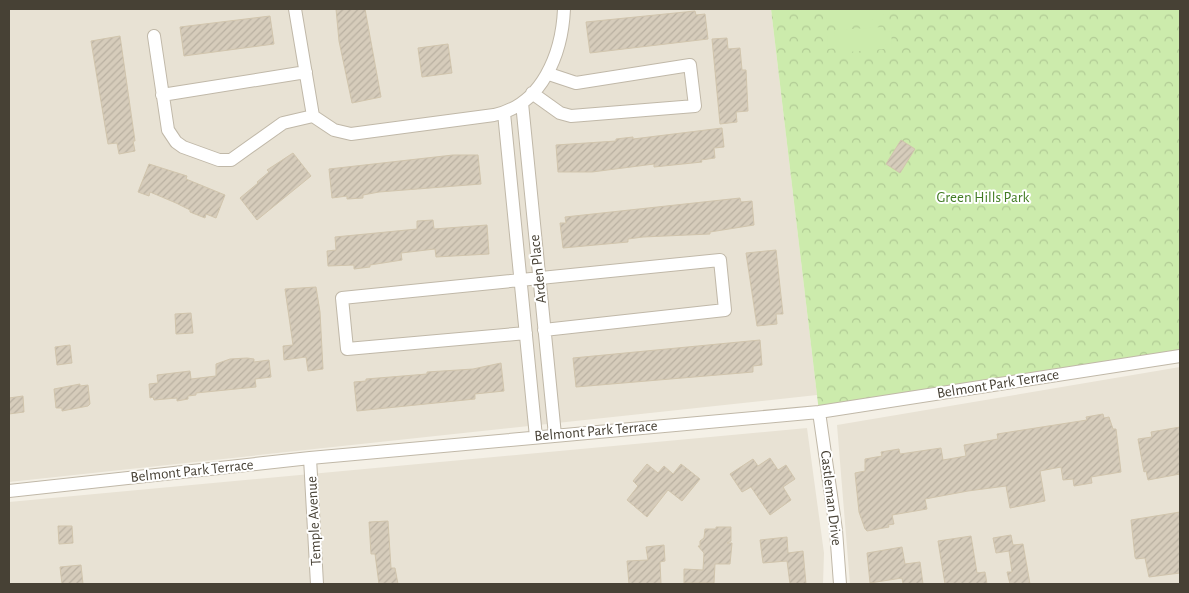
<svg xmlns="http://www.w3.org/2000/svg" width="1189" height="593" font-family="'Alegreya Sans',sans-serif">
  <style>
    .residential { fill: #e8e2d4 }
    .park { fill: url(#park-crowns) }
    .pitch { fill: #ccebac }
    .building { fill: url(#building-hatch); stroke: #d1c5ad }
    .lines { fill: none; stroke-linecap: round; stroke-linejoin: round }
    .street-casing { stroke: #c0b8a8; stroke-width: 14 }
    .street { stroke: #fff; stroke-width: 12 }
    .labels { text-anchor: middle; dominant-baseline: central; stroke-width: 4; stroke-linejoin: round; paint-order: stroke }
    .park-label { font-size: 15px; fill: #427c24; stroke: #fff }
    .street-label { font-size: 15px; fill: #474135; stroke: #fff }
  </style>
  <defs>
    <pattern id="park-crowns" width="20" height="18" patternUnits="userSpaceOnUse" patternTransform="scale(1.25)"><rect width="20" height="18" fill="#ccebac"/><path d="M2 6a3 3 0 1 1 6 0M12 15a3 3 0 1 1 6 0" fill="none" stroke="#b1cb95"/></pattern>
    <pattern id="building-hatch" width="6" height="6" patternUnits="userSpaceOnUse" patternTransform="scale(1.25)"><rect width="6" height="6" fill="#d6ccbb"/><path d="M-1 1l2-2M0 6l6-6M5 7l2-2" fill="none" stroke="#b9b0a1"/></pattern>
  </defs>
  <rect width="100%" height="100%" fill="#f4f0e6"/>
  <path class="residential" d="M9,9H771L817,395L9,482Z
    M1180,367V584H850L837,425Z
    M807,428L824,553L823,584H9V502Z"/>
  <path class="park" d="M771,9H1180V356L819,412Z"/>
  <path class="pitch" d="M825,9H889L890,14L882,15V19L834,23L833,18L825,19Z
    M883,27V32L891,31L892,44L884,45V49L836,53V48L828,49L827,36H835L834,30Z"/>
  <path class="building" d="M336,9H365L381,97L352,103L339,41Z
    M695,11L696,15L705,14L708,39L590,53L586,22Z
    M270,16L274,44L184,56L180,27Z
    M120,36L135,141H133L135,151L119,154L117,143L108,144L91,41Z
    M727,38L728,49L740,48L742,70H746L748,111L736,112L737,122L720,124L712,39Z
    M448,44L452,73L422,77L418,48Z
    M722,128L724,147L714,148L715,158L701,160L702,162L654,167V164L592,172H558L556,145L616,141V139L633,137V139Z
    M901,140L915,149L900,173L886,164Z
    M293,153L311,176L257,220L240,198L258,183L257,182L269,172L267,170Z
    M453,155H478L481,184L379,192L363,195V198L347,199V196L332,198L329,169Z
    M149,164L187,176L186,179L225,195L216,218L206,214L205,218L190,212V210L176,203L150,192L149,196L138,192Z
    M740,198L741,202L752,201L754,225L710,232V234L643,237L628,239V242L563,248L560,223H566L565,217Z
    M433,220L434,229L487,225L489,254L436,257L435,249L401,253L402,260L370,265V267L354,269V265L328,266L327,251L336,250L335,237L417,229V221Z
    M776,250L783,314H776L777,324L757,326L746,253Z
    M316,287L320,312L323,369L308,371L306,357L284,360L283,346L293,345L285,289Z
    M191,313L193,333L176,334L175,314Z
    M760,340L762,365L753,366V372L576,387L573,358Z
    M70,345L72,363L57,365L55,347Z
    M247,358L254,359V362L269,360L271,377L255,379L256,387L196,393V395L188,396V399L177,401V398L154,400L153,397L150,398L149,384L158,383L157,375L190,371L191,379L216,376V364L230,359Z
    M501,363L504,391L475,394V399L357,411L354,382L366,381V379L427,374V372L473,369Z
    M80,384V386L88,385L90,404L88,406L62,411V408H56L54,389Z
    M23,396L24,412L9,414V398Z
    M1103,414L1104,418L1109,417L1113,429H1116L1121,472L1091,477L1092,483L1074,486L1073,479L1063,480L1061,467L1040,471L1045,501L1010,508L1006,486L968,491L925,499L927,509L892,515L894,524L888,525L889,527L867,531L865,529L859,512L855,473L865,471V459L882,456L881,452L899,449L900,454L941,448L943,460L966,456L964,445L998,439L997,434L1087,420L1086,417Z
    M1180,427V474L1148,480L1146,471L1144,472L1138,439L1152,437L1151,432Z
    M770,458L778,470L786,465L795,479L783,487L791,500L770,515L751,487L742,492L730,474L753,459L758,466Z
    M647,464L658,473L664,466L673,474L681,464L700,479L682,501L668,490L647,517L627,500L638,486L633,481Z
    M1180,512V573L1149,577L1145,558L1136,559L1135,557L1131,520Z
    M388,521L391,568H395L398,584H379L375,554H371L369,522Z
    M58,526H72L73,543L59,544Z
    M716,527H731V541L727,543H732L730,564H715L714,583H684V569L703,570L704,553L698,546H700V541L704,538L705,529H716Z
    M1011,535L1013,545L1023,544L1030,584H1010L1007,572H1012L1009,551L996,553L993,538Z
    M971,536L977,573L985,572L987,584H945L938,541Z
    M787,537L788,553L803,551L806,584H790L787,561L763,563L760,540Z
    M664,545L665,561L660,562L661,584H629L627,561L648,560L646,547Z
    M902,547L905,564L920,562L923,584H903L902,578L870,583L867,553Z
    M81,565L83,584H62L60,567Z"/>
  <g class="lines">
    <defs>
      <path id="street" d="M295,9L313,116
        M154,36L168,130L176,142L183,147L219,160H231L283,123L313,116L334,130L351,134L494,115C542,105 562,54 564,9
        M532,93L560,113L571,116L695,106L690,65L576,83L549,74
        M162,95L306,72
        M522,103L555,435
        M504,113L536,437
        M526,333L347,349L342,298L720,260L725,310L544,330
        M819,412L836,530L840,584
        M310,458L317,584
        M9,491L310,458L819,412L1180,356"/>
    </defs>
    <use href="#street" class="street-casing"/>
    <use href="#street" class="street"/>
  </g>
  <g class="labels">
    <g class="park-label">
      <text x="983" y="197">Green Hills Park</text>
    </g>
    <g class="street-label">
      <text transform="translate(538 269) rotate(-96)">Arden Place</text>
      <text transform="translate(998 384) rotate(-9)">Belmont Park Terrace</text>
      <text transform="translate(596 431) rotate(-5)">Belmont Park Terrace</text>
      <text transform="translate(192 471) rotate(-6)">Belmont Park Terrace</text>
      <text transform="translate(831 498) rotate(83)">Castleman Drive</text>
      <text transform="translate(314 521) rotate(-93)">Temple Avenue</text>
    </g>
  </g>
  <rect width="1189" height="593" fill="none" stroke="#474135" stroke-width="20"/>
</svg>
